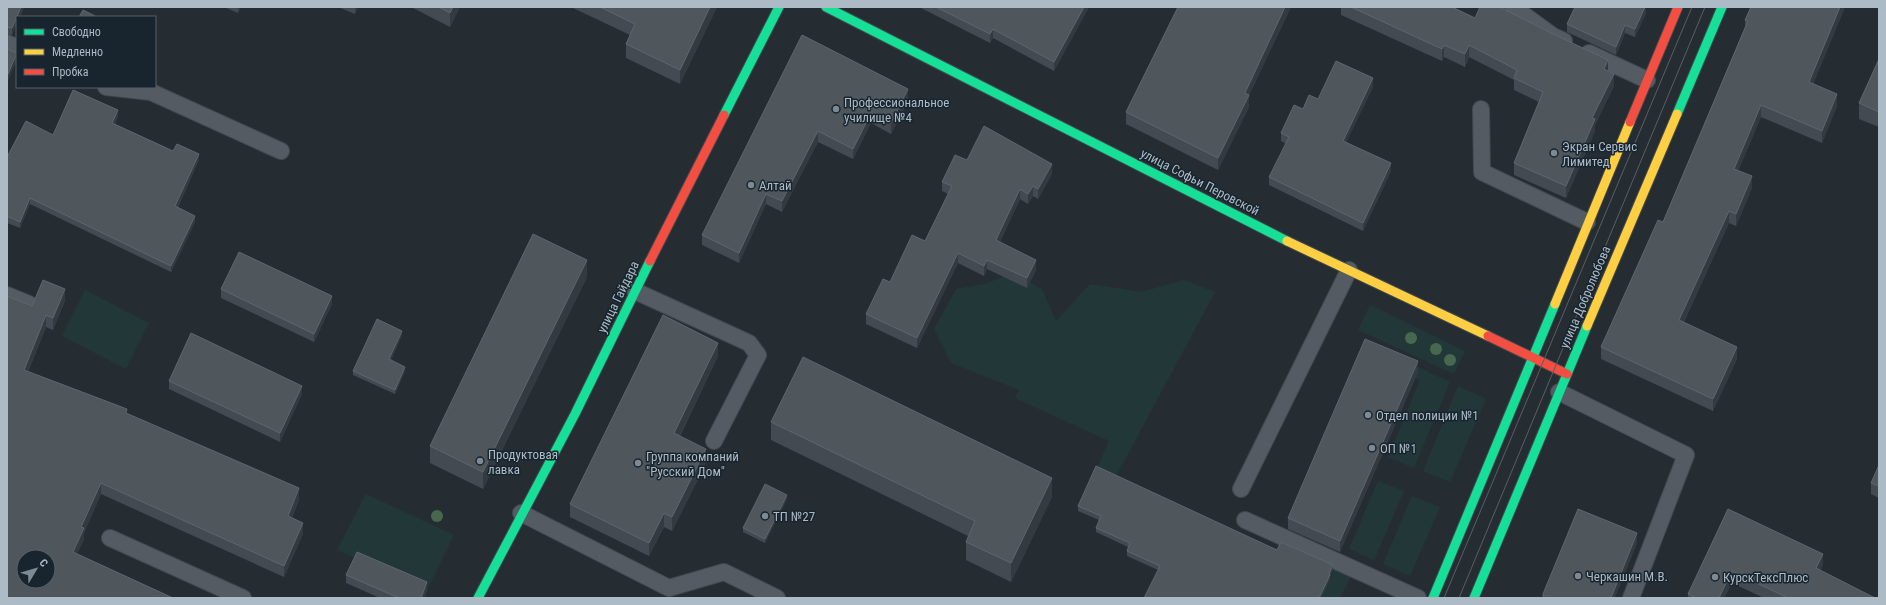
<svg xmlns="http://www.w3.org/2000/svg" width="1886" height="605" font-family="'Roboto Condensed',sans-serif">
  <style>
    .green { fill: #223838 }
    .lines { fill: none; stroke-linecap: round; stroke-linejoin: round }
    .lane-casing { stroke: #42494e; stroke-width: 18 }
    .fast-casing { stroke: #42494e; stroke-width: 11 }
    .slow-casing { stroke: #42494e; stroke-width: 11 }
    .jam-casing { stroke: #42494e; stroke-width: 11 }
    .lane { stroke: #545b62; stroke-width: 16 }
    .fast { stroke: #16e098; stroke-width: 9 }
    .slow { stroke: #ffcf43; stroke-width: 9 }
    .jam { stroke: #f24e42; stroke-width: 9 }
    .tram { stroke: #585f64; stroke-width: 1 }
    .tree { fill: #47684f }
    .wall { fill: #444a51 }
    .shaded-wall { fill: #333a40 }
    .building { fill: #4f575d; stroke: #5e666e; fill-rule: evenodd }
    .poi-dot { fill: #7d8993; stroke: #18242e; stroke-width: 1.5 }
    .labels { text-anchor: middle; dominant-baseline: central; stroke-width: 3; stroke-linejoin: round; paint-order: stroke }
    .poi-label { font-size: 13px; fill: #acbbc6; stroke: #18242e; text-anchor: start }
    .street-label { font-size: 13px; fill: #acbbc6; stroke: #18242e }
  </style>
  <rect width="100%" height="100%" fill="#252d33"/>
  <path class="green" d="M1011,273L1042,289L1056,321L1090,284L1141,292L1184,280L1215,292L1114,480L1078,511L1109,441L1015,398L1019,390L951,363L934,329L956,289L985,284Z
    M85,290L149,323L126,369L62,336Z
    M1370,305L1465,351L1454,374L1358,330Z
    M1386,352L1450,382L1414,468L1388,457L1420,380L1381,362Z
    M1458,386L1486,399L1450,482L1423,471Z
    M1378,481L1404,491L1374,560L1349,549Z
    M366,494L454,535L427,590L337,550Z
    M1412,496L1440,507L1410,576L1383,564Z
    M1335,568L1351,576L1340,598H1322Z"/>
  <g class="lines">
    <defs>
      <path id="lane" d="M1513,7L1553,36L1564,41
        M7,43L17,48
        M1589,53L1647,80
        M106,87L151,92L281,151
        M1481,109L1482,172L1587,222
        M635,291L749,343L758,355L714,441
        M7,295L29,304
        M1559,392L1686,455L1631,598
        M1241,489L1349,270
        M521,513L669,588L724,572L777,598
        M1245,520L1418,598
        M110,538L243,598"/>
      <path id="fast" d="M826,7L1287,241
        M1677,114L1722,7
        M724,115L779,7
        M478,598L575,414L650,261
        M1433,598L1555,304
        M1474,598L1587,326"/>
      <path id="slow" d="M1287,241L1488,336
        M1555,304L1630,122
        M1587,326L1677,114"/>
      <path id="jam" d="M1630,122L1678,7
        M650,261L724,115
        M1488,336L1567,374"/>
    </defs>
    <use href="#lane" class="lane-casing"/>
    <use href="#fast" class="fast-casing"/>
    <use href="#slow" class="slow-casing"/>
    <use href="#jam" class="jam-casing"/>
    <use href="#lane" class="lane"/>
    <use href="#fast" class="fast"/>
    <use href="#slow" class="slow"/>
    <use href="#jam" class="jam"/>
    <path class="tram" d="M1444,598L1692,7
      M1459,598L1705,7"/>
  </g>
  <g class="tree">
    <circle cx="1411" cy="338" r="6"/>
    <circle cx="1436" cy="349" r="6"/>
    <circle cx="1450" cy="360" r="6"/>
    <circle cx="437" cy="516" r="6"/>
  </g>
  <path class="wall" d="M7,7H24L20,17H17L12,35L7,34Z
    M224,7H241L238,13Z
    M338,7H358L355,14Z
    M411,7H460L450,27Z
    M571,7H717L680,84L626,58V44L630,35Z
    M919,7H1089L1054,71L993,38L990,43Z
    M1178,7H1291L1249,95V107L1218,170L1126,124V112Z
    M1341,7H1452L1475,18L1608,71L1614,86L1595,125V131L1566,198L1514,175V163L1539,102L1514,90V80L1469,57L1465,67L1444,57L1442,61L1341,15Z
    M1646,7V13L1635,37L1625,33L1616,55L1567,32V24Z
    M1751,7H1845L1813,84L1837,106L1822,143L1761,117L1738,171L1752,188L1736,226L1729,223L1684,322L1737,359L1713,411L1601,359V347L1663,222L1745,27V20Z
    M802,35L908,100L891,134L871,123L853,159L818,142L782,212L766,204L739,263L702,245V235Z
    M1879,59V127L1859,119V103Z
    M1373,87L1346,142L1391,171L1363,231L1269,185V177L1286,144L1281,141V133L1303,109L1318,99Z
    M118,116L115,124L173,151L199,160L178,207L195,222L171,272L30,204L20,228L7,223V157L53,135Z
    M967,160L1052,174L1038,199L1033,196L1028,204L1020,199L1000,242L1036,270L1027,288L987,269L984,276L958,263L917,348L866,324V314L890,282L925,241L948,194L942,191V182Z
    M587,277L483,489L430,463V446Z
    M221,289L332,304L314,342L221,298Z
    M65,301L53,330L46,327L28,372L127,414L299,500L292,518L303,534L284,577L101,494L84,533V540L7,598L32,306Z
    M402,335L391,360L405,371L395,394L353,375V371Z
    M718,356L680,436L706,463L672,531L664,527L649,556L570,517V504Z
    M1418,372L1340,552L1288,529V518Z
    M169,381L302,394L280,442L169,389Z
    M771,422L1052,497L1011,582L966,560V542L968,536L771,440Z
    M1879,465V498L1871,494V483Z
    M787,499L765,543L743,532V528Z
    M1078,506L1277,550L1333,570L1330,576V580L1158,570L1127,556V551L1128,547L1096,532V528L1099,520L1078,511Z
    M1728,509L1823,565L1820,571L1875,598H1764L1732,583L1724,598H1688V594Z
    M346,575L427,590L424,598H380L346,583Z"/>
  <path class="shaded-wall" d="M21,7H24L20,17H17V24L12,35V28Z
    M238,7H241L238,13Z
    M355,7H358L355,14Z
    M453,7H460L450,27V13Z
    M710,7H717L680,84V70Z
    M1084,7H1089L1054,71V62Z
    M1285,7H1291L1248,98L1249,95V107L1218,170V158L1245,93Z
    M1645,7H1646V13L1635,37V29Z
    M1840,7H1845L1809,94V82Z
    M1625,25V33L1616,55V47Z
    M993,29V38L990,43V34Z
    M1444,45V57L1442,61V49Z
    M1469,45V57L1465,67V54Z
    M17,53V60L7,83V76Z
    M1608,60V72L1604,69Z
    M1614,74V86L1595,125V131L1566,198V186L1592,118Z
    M1373,78V87L1343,149V141Z
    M908,89V100L891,134V123Z
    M1837,94V106L1822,143V131Z
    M1761,105V117L1734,181V169Z
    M118,110V116L112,130V123Z
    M871,113V123L853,159V149Z
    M818,131V142L782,212V201Z
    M199,154V160L175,212V206Z
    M1391,163V171L1363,231V223Z
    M1052,164V174L1038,199V189Z
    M1752,176V188L1736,226V214Z
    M1033,186V196L1028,204V194Z
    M1020,189V199L996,250V240Z
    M766,194V204L739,263V253Z
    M30,198V204L20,228V222Z
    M1729,211V223L1679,332V320Z
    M195,216V222L171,272V266Z
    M958,253V263L917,348V338Z
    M587,260V277L483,489V472Z
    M987,260V269L984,276V266Z
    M1036,260V270L1027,288V278Z
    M65,289V301L53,330V318Z
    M332,296V304L314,342V334Z
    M46,315V327L24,381V370Z
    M402,331V335L389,364V359Z
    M718,343V356L674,447V433Z
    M1737,347V359L1713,411V399Z
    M1418,361V372L1340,552V541Z
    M405,367V371L395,394V390Z
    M302,386V394L280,442V433Z
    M706,449V463L672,531V517Z
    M1052,478V497L1011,582V563Z
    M101,483V494L84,533V540L73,563V552L81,527Z
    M299,488V500L288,527V516Z
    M787,495V499L765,543V539Z
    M664,513V527L649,556V543Z
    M303,523V534L284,577V566Z
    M1637,533V544L1615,598H1611Z
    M1823,554V565L1816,580V568Z
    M1333,565V570L1330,576V580L1322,598H1319Z
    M1732,571V583L1724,598H1719Z
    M427,582V590L424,598H421Z"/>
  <path class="building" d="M7,7H21L12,28L7,27Z
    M439,7H453L450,13Z
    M600,7H710L680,70L626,44L635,24Z
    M936,7H1084L1054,62L993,29L990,34Z
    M1178,7H1285L1245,93L1249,95L1218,158L1126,112Z
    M1351,7H1452L1475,18L1480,7H1500L1549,32L1608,60L1604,69L1614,74L1592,118L1595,119L1566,186L1514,163L1543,92L1514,78L1517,70L1469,45L1465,54L1444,45L1442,49Z
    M1575,7H1645L1635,29L1625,25L1616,47L1567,24Z
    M1751,7H1840L1809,82L1837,94L1822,131L1761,105L1734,169L1752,176L1736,214L1729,211L1679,320L1737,347L1713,399L1601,347L1658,220L1663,222L1748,21L1745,20Z
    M83,10L97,17H79Z
    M802,35L908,89L891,123L871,113L853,149L818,131L782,201L766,194L739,253L702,235Z
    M7,49L17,53L7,76Z
    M1879,59V112L1859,103Z
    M1336,61L1373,78L1343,141L1391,163L1363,223L1269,177L1289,137L1281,133L1294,105L1303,109L1309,95L1318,99Z
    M73,90L118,110L112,123L173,151L177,144L199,154L175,206L195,216L171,266L30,198L20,222L7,216V157L26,121L53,135Z
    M984,126L1052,164L1038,189L1033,186L1028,194L1020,189L996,240L1036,260L1027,278L987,260L984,266L958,253L917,338L866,314L883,279L890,282L912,235L925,241L952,186L942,182L955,155L967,160Z
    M533,234L587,260L483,472L430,446Z
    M239,252L332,296L314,334L221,289Z
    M43,280L65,289L53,318L46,315L24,370L127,409L126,413L299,488L288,516L303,523L284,566L101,483L81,527L84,528L73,552L173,598H7V296L32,306ZM24,557H48V581H24Z
    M663,315L718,343L674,433L706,449L672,517L664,513L649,543L570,504Z
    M377,319L402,331L389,359L405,367L395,390L353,371Z
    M191,333L302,386L280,433L169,381Z
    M1365,339L1418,361L1340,541L1288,518Z
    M803,357L1052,478L1011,563L966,542L975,521L771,422Z
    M1879,465V486L1871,483Z
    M1096,466L1277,550L1281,542L1333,565L1329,574L1330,575L1319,598H1144L1160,566L1127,551L1130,543L1096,528L1101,516L1078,506Z
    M765,484L787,495L765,539L743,528Z
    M1578,509L1637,533L1611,598H1543V594Z
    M1728,509L1823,554L1816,568L1875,598H1788L1732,571L1719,598H1696L1688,594Z
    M357,552L427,582L421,598H399L346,575Z"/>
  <g class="poi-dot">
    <circle cx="836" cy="109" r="4"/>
    <circle cx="1554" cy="153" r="4"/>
    <circle cx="751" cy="185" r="4"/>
    <circle cx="1368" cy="415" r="4"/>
    <circle cx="1372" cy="448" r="4"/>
    <circle cx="480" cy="461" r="4"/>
    <circle cx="638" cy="463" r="4"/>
    <circle cx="765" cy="516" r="4"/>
    <circle cx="1578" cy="576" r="4"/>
    <circle cx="1715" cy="577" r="4"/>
  </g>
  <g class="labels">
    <g class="poi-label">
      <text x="844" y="102">Профессиональное<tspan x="844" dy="15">училище №4</tspan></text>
      <text x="1562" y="146">Экран Сервис<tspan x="1562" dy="15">Лимитед</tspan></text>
      <text x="759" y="185">Алтай</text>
      <text x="1376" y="415">Отдел полиции №1</text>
      <text x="1380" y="448">ОП №1</text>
      <text x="488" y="454">Продуктовая<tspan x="488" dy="15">лавка</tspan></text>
      <text x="646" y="456">Группа компаний<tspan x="646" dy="15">"Русский Дом"</tspan></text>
      <text x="773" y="516">ТП №27</text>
      <text x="1586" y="576">Черкашин М.В.</text>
      <text x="1723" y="577">КурскТексПлюс</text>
    </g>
    <g class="street-label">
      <text transform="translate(1200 182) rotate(27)">улица Софьи Перовской</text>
      <text transform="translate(618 297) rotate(-64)">улица Гайдара</text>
      <text transform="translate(1585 297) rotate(-67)">улица Добролюбова</text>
    </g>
  </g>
  <rect width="1886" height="605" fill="none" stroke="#acbbc6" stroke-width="16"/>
  <rect x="16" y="16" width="140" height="72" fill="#18242e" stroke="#53606b"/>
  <rect x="24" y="29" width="20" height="6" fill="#16e098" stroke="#53606b"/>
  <text x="52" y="36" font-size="12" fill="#acbbc6">Свободно</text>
  <rect x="24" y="49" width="20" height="6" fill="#ffcf43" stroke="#53606b"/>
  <text x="52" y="56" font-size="12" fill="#acbbc6">Медленно</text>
  <rect x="24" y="69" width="20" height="6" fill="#f24e42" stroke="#53606b"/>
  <text x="52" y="76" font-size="12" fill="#acbbc6">Пробка</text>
  <g transform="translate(36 569) rotate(52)"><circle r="19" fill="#18242e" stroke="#53606b"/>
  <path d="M0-3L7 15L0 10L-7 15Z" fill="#7d8993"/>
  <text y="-6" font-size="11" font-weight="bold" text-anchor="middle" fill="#acbbc6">С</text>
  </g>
</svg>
